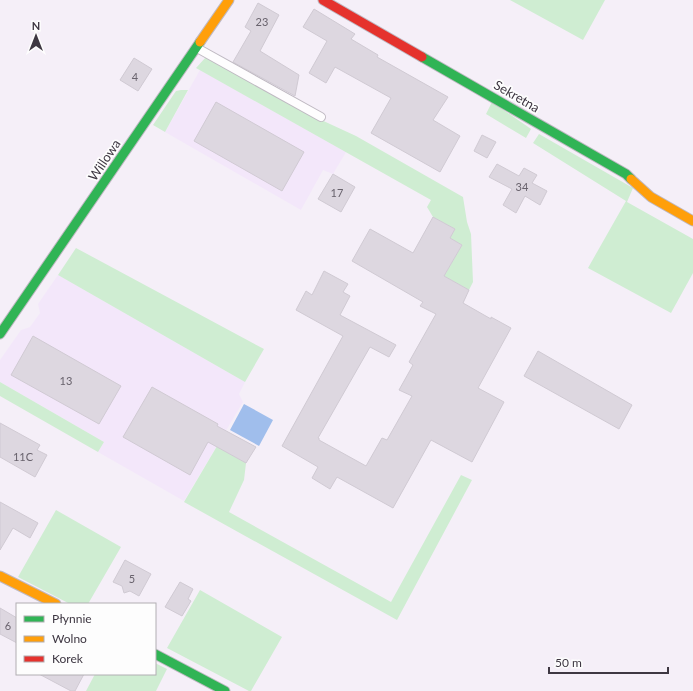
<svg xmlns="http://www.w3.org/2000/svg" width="693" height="691" font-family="Lato,sans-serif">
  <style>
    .built { fill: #f3e7fa }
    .green { fill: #cfedd2 }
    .water { fill: #a0beec }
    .building { fill: #ddd7e0; stroke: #d0cad3 }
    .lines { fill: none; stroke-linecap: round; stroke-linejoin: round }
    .lane-casing { stroke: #bfb9c2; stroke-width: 10 }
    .fast-casing { stroke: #bfb9c2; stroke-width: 11 }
    .slow-casing { stroke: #bfb9c2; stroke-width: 11 }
    .jam-casing { stroke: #bfb9c2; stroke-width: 11 }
    .lane { stroke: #fefdfe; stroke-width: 8 }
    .fast { stroke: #30b455; stroke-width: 9 }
    .slow { stroke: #ff9f0a; stroke-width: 9 }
    .jam { stroke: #e5322d; stroke-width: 9 }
    .labels { text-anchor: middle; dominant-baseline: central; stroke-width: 3.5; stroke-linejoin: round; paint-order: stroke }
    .number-label { font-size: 11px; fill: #68626c }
    .street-label { font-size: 13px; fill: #3e3742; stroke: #fdfdfd }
  </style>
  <rect width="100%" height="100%" fill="#f5eff8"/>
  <path class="built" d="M200,70L346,152L333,174L323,170L301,210L165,132Z
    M58,275L245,382L239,394L243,402L184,501L98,452L104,442L0,382V360L21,330L30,327L40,313L38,304Z"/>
  <path class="green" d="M510,0H605L583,40Z
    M206,57L304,112L356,136L463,197L467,222L471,234L473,282L469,290L444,276L462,245L450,238L455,229L433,217L427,207L431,200L196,68Z
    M181,90H188L165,132L153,125L176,91Z
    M492,102L531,129L526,138L486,114Z
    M539,134L633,188L627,202L693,239V273L671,313L588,268L626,201L533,143Z
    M76,248L264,349L245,382L58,275Z
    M0,382L104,442L98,452L0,396Z
    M220,441L228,453L246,463L244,480L229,512L391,602L461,475L472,480L397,620L184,502Z
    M56,510L121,547L88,604H70L18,577Z
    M200,590L282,637L251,691H249L167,648Z
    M155,663L167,669L156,691H86L95,674H155Z"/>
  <path class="water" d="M244,404L273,420L259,446L230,430Z"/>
  <path class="building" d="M258,3L279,15L260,51L299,75L295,96L233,62L251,31L245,27Z
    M314,9L355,34L351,39L378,55L377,57L448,97L433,120L460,136L440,172L371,133L391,98L335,67L326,83L309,73L327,41L303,27Z
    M134,58L152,69L138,91L120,80Z
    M216,102L304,152L282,191L194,141Z
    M482,135L496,142L487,158L474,151Z
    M497,164L519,176L524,168L537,175L532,183L547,191L540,205L525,196L516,213L503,205L512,189L489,177Z
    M333,174L355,187L341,212L318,199Z
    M433,217L455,229L450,238L462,245L444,276L469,290L463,303L491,319V317L511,328L478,388L504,402L472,462L431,440L393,508L337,477L330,489L312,478L318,467L282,446L343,336L296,310L306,291L312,295L324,271L348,284L343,292L350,296L340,315L396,345L389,357L370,347L318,438H319V440L366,466L382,438L387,440L412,396L399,390L413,365L409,362L436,314L420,306L423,302L352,261L370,229L413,253Z
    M33,336L121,386L99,424L11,375Z
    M538,351L632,405L619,429L524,376Z
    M152,387L218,424L217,426L256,447L246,463L208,442L190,475L123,437Z
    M0,423L40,445L37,450L47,455L35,477L0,457Z
    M0,502L38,523L30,538L13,528L0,550Z
    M125,560L151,574L139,596L130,591L124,593L122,586L113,582Z
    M180,582L193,589L188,599L191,601L182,616L165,607Z
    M0,608L17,618V643L0,634Z
    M39,674H84L75,691H71Z"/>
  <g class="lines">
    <defs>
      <path id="lane" d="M197,48L321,117"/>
      <path id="fast" d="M422,57L626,174L631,179
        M0,334L200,42
        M155,654L225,691"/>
      <path id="slow" d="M200,42L229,0
        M631,179L651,197L693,221
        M0,576L56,604"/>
      <path id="jam" d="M323,0L422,57"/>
    </defs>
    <use href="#lane" class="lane-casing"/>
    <use href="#fast" class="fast-casing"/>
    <use href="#slow" class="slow-casing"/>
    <use href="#jam" class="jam-casing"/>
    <use href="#lane" class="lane"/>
    <use href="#fast" class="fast"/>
    <use href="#slow" class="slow"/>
    <use href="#jam" class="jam"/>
  </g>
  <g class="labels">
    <g class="number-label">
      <text x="262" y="21">23</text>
      <text x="135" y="76">4</text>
      <text x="522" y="186">34</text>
      <text x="337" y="192">17</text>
      <text x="66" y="380">13</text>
      <text x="23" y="456">11C</text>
      <text x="132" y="578">5</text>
      <text x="8" y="625">6</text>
    </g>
    <g class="street-label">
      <text transform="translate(517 96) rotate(30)">Sekretna</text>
      <text transform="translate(104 160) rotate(-56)">Willowa</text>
    </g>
  </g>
  <rect x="16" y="603" width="140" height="72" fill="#fdfdfd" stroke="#b1aeb2"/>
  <rect x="24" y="616" width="20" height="6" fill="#30b455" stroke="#b1aeb2"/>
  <text x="52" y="623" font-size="12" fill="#3e3742">Płynnie</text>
  <rect x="24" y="636" width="20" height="6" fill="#ff9f0a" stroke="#b1aeb2"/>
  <text x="52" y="643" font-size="12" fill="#3e3742">Wolno</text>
  <rect x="24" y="656" width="20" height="6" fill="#e5322d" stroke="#b1aeb2"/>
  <text x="52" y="663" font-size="12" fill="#3e3742">Korek</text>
  <g transform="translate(36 36)" stroke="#fdfdfd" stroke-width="3" paint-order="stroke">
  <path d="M0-3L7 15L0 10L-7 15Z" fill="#3e3742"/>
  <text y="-6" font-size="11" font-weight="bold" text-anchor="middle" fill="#3e3742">N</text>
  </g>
  <path d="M549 667v6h119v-6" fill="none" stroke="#3e3742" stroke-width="2"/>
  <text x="555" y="667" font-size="12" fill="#3e3742" stroke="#fdfdfd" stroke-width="3" paint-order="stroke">50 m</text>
</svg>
